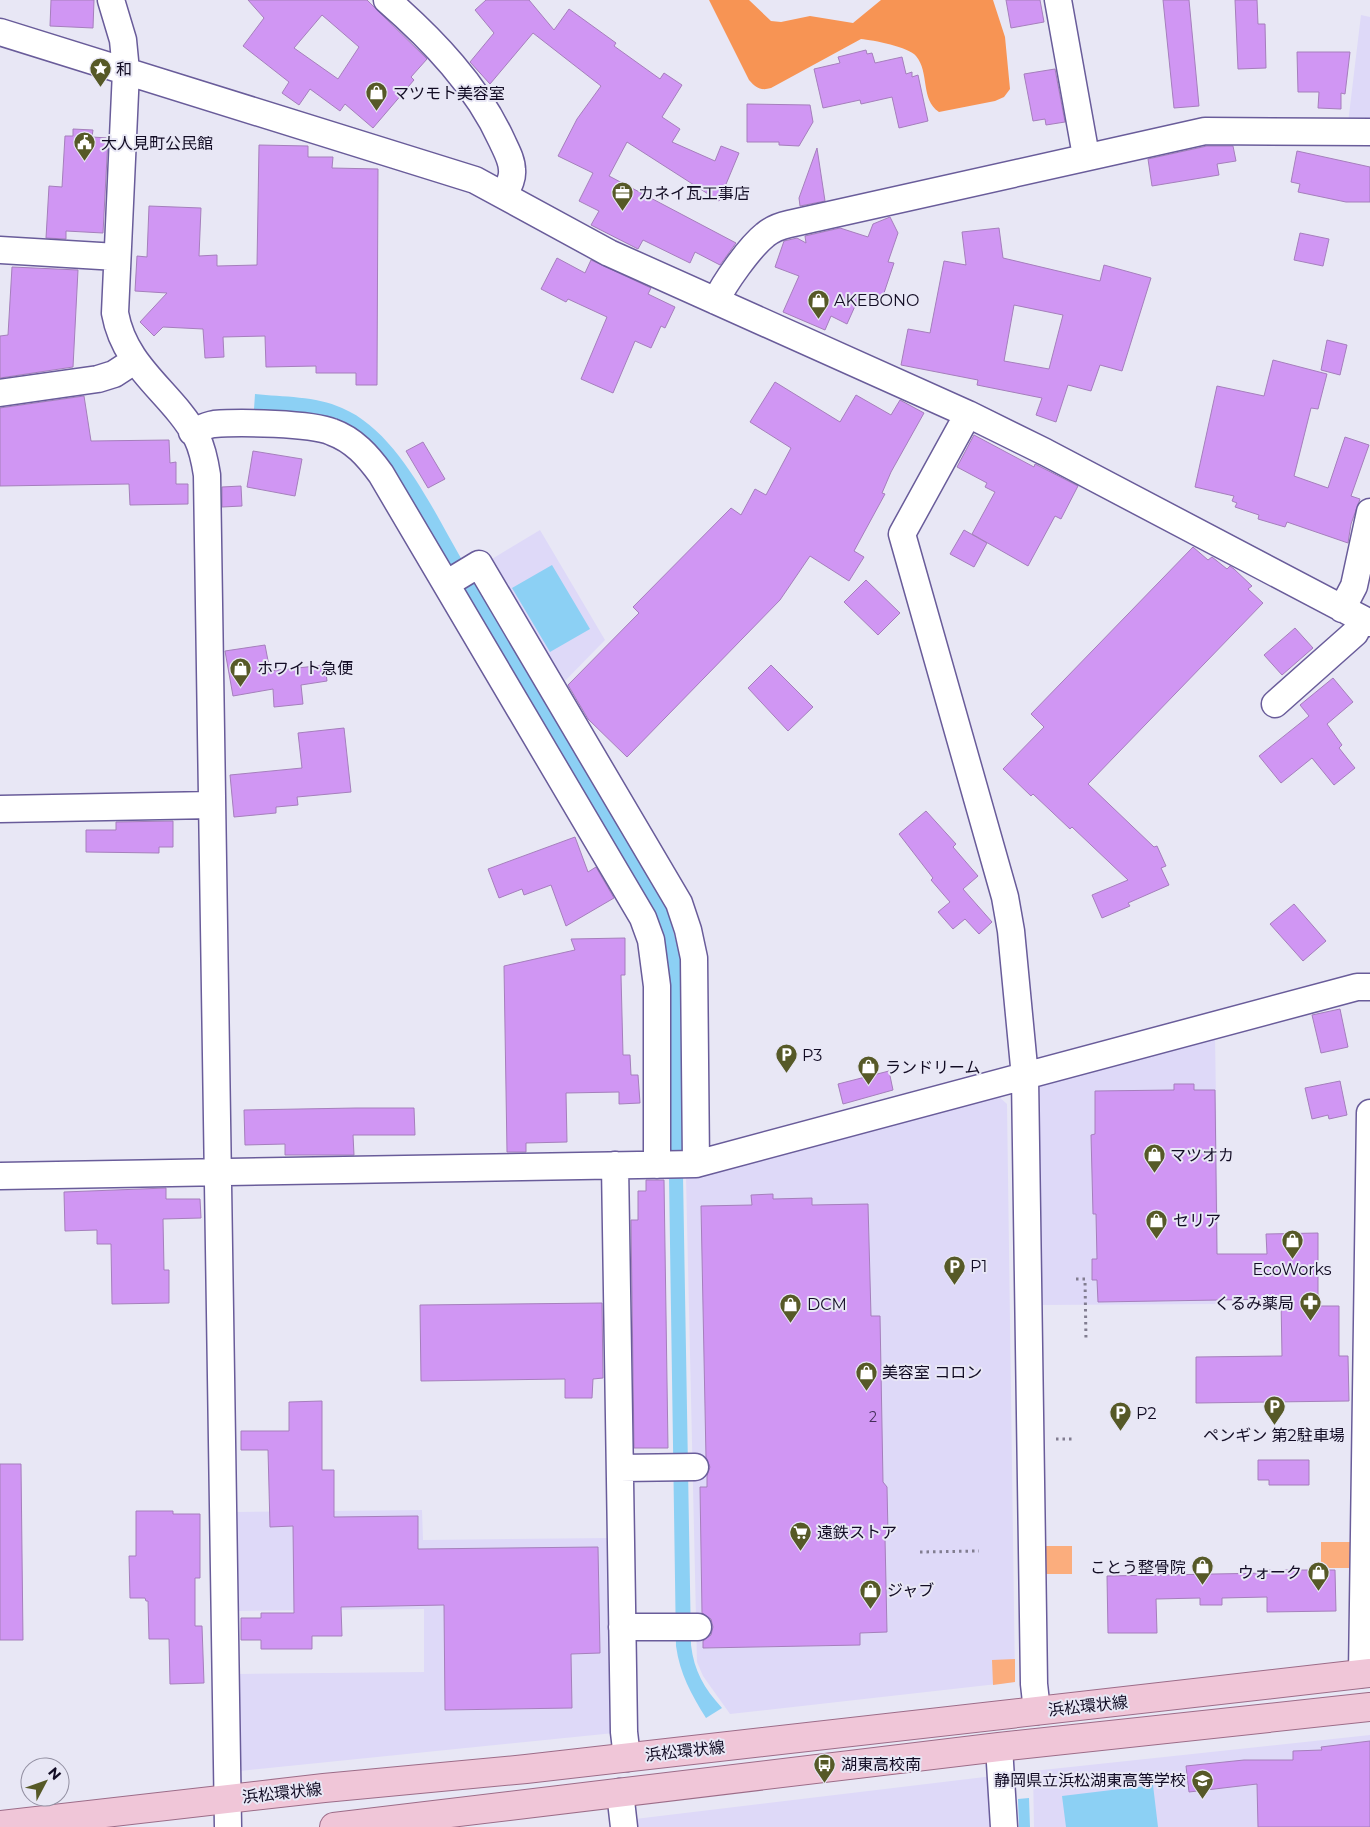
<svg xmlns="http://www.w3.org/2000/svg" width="1370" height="1827" font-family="Montserrat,'Noto Sans JP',sans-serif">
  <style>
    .built { fill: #ded9f8 }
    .green { fill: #fbad7d }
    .forest { fill: #f79454 }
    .water { fill: #8cd0f4 }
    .building { fill: #d096f3; stroke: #a57fbc; fill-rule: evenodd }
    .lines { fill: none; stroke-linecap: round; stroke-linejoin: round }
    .minor-casing { stroke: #695c9a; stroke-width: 29 }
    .major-casing { stroke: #9c6c88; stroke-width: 30 }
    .path { stroke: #817d90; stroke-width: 3; stroke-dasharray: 2.5 4; stroke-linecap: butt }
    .minor { stroke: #fff; stroke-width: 26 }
    .major { stroke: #f0c6d8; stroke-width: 28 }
    .labels { text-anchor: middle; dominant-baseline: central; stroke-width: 4; stroke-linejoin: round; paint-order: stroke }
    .number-label { font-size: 14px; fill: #422e58 }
    .poi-label { font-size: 16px; fill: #120c24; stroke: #e8e7f5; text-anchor: start }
    .street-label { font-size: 16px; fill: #120c24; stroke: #e8e7f5 }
  </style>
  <rect width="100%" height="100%" fill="#e8e7f5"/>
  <path class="built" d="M1361,15L1370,17V123H1348Z
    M540,530L605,640L560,686L487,562Z
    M1215,1034L1219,1304L1039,1305L1036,1090L1042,1082Z
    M997,1095L1007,1104L1015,1682L730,1714L703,1676L697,1662L686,1177Z
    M422,1510L423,1540L611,1538L614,1733L240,1771L239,1674L424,1672V1609L237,1611L236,1512Z
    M1370,1735V1827H1034L1033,1771Z
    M993,1776L995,1827H635V1819Z"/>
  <path class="green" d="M1321,1542H1351V1568H1321Z
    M1043,1546H1072V1574H1043Z
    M1015,1659V1682L993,1685L992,1660Z"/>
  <path class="forest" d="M709,0H749L771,21L781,22L810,16L853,23L881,0H993L1005,37L1010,89L1004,97L995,101L939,112C920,99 930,73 916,56C909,47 873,40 861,39L771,88C761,91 756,88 749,80Z"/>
  <path class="water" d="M255,394C283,397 316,396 342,408C399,432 434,513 465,565L452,572L390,468L311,414L254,409Z
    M552,565L590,629L550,652L512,588Z
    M472,577L667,908L681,960L683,1153H668V986L459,585Z
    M683,1175L691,1645C694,1671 704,1688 722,1708L706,1718C691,1694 680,1674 676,1646L669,1176Z
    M1153,1785L1158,1827H1066L1062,1796Z
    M1029,1798L1030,1827H1019L1018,1799Z"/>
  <path class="building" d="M51,0H94L93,28L50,26Z
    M248,0H367L427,59L411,77L414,80L373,128L345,104L340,111L310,89L299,105L282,93L289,82L243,46L264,18ZM322,15L359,47L338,79L294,48Z
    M486,0H529L554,30L569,9L616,43L614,46L660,79L664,73L682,85L662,117L680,129L672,142L715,161L721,146L739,153L719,201L627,142L609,176L736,243L720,265L695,252L690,263L643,240L638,249L591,225L599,211L579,201L593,173L558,156L577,119L601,86L533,33L490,84L470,62L494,33L475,10Z
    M1006,0H1040L1044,22L1011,28Z
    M1163,0H1189L1199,106L1174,108Z
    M1235,0H1257L1258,24H1265L1266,68L1238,69Z
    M866,50L867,54L872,53L875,63L902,57L906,74L912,72V77L918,75L928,121L899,128L892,97L861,104L860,100L823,108L814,69L840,63L838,57Z
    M1297,52H1350L1345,94L1341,93V109L1318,108L1319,92H1298Z
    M1055,69L1065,122L1046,125L1045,119L1033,121L1024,74Z
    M747,104L810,105L813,122L799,146L779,145V142H747Z
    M73,129L93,130L92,137L108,138L103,233L66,231V239L46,238L49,186L62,187L65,136H73Z
    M259,145L308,146V157H333L332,168L378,169L377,385H356V373H316V366L266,367L265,336L223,337L224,357L205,358L203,329L163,327L154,336L140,322L167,293L135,291L137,256L147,257L149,206L201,208L199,256L217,255V266L257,265Z
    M1207,146H1233L1236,161L1217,164L1219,175L1152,186L1148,159Z
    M817,148L825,201L800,206L799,198Z
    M1297,151L1370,167V202H1346L1298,192L1300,184L1291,182Z
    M890,217L898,233L888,262L894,263L881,302L860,295L847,324L831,316L825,330L783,312L799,276L775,267L784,241L797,238L806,243L805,236L840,228L868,237L873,224Z
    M999,228L1003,258L1100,281L1104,265L1151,278L1122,371L1100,365L1091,391L1068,385L1056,422L1036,415L1042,398L977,385L978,380L901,365L908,329L930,333L944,261L966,265L962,232ZM1014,305L1063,315L1049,369L1004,361Z
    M1300,233L1329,239L1323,266L1294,260Z
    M557,258L585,273L591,260L651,288L648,294L675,307L665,328L661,326L651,348L635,341L613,393L581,379L607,317L568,299L566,302L541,289Z
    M12,267L78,270L73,367L0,378V336L8,335Z
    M1327,340L1347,345L1340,375L1321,370Z
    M1273,360L1327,374L1318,409L1311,408L1294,476L1328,488L1345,437L1369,445L1351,496L1360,499L1351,524L1348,543L1287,522L1285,527L1258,519L1259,515L1235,507L1237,503L1232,501L1234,496L1195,487L1217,386L1264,396Z
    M775,382L840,422L856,395L891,415L900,400L924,413L891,472L882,493L885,494L854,551L864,557L849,581L810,556L780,600L627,757L588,719L568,685L639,613L633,607L731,508L741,515L755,489L766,495L791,448L750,422Z
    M84,396L91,441L169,440L170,463L176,462V484H188V504L130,505L129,484L0,486V408Z
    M974,435L1034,467L1035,464L1078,486L1061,519L1055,516L1028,566L972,534L995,492L985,487L987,483L957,467Z
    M423,442L445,479L428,488L406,451Z
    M253,451L302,459L295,496L247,487Z
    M241,486L242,506L222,507V487Z
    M964,530L987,543L974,567L950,554Z
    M1193,547L1208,560L1212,557L1227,569L1230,566L1234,569L1252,586L1248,589L1263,603L1088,784L1154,847L1157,846L1166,866L1161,868L1169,885L1128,903L1130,906L1102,918L1092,895L1128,880L1072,827L1070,829L1033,794L1031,796L1003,769L1044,727L1031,714Z
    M866,580L900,613L878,635L844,602Z
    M1295,628L1313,648L1282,675L1264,655Z
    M265,645L270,671L325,665L327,681L301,685L303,704L274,707L273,689L233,696L225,651Z
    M771,665L813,707L788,731L748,688Z
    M1333,678L1353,702L1327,724L1342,745L1339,748L1355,768L1334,785L1312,758L1281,783L1259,756L1309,716L1300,705Z
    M344,728L351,792L297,797L298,805L276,807V813L234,817L230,775L302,768L298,733Z
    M926,811L956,844L953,847L978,876L963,889L992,922L979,934L965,919L953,929L938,912L950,902L931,880L933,878L899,834Z
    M173,821V847H159V853L86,852V830H116V822Z
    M575,837L588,872L596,867L614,898L566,926L551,885L524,895L522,889L499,898L488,869Z
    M1294,904L1326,941L1303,961L1270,924Z
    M625,938V975H621L623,1055H630L631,1075H638L640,1103L619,1104V1092L566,1093L567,1142L526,1143V1152H507L504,966L575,950L571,939Z
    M1340,1009L1348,1047L1321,1053L1312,1015Z
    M889,1071L893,1090L843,1104L838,1084Z
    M1340,1081L1347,1115L1329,1119L1328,1115L1312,1119L1305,1088Z
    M1174,1084H1194V1090H1215L1217,1254H1267L1266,1234L1318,1233V1306H1339V1356H1348L1349,1401L1196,1403V1357L1282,1356L1281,1299L1098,1302L1097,1280H1092V1259H1097L1096,1214H1093L1091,1135L1095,1134V1091L1174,1090Z
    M356,1108H414L415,1135H353L354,1155H285V1144L245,1145L244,1110Z
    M646,1180H664L668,1448H634L631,1220H638V1191H646Z
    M166,1188V1199H200L201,1218L163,1219L164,1270H169V1303L112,1304L111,1244H97V1230L65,1231L64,1192Z
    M773,1194V1199L812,1198V1205L868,1204L871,1316H880L883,1482L887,1487L888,1533L885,1538L887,1632L860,1633V1645L703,1648V1641L711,1635L713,1627L711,1619L702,1613L700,1487H707V1476L710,1467L706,1458L701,1206L752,1205L751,1195Z
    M602,1303L603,1378L593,1379L592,1398H565V1379L421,1381L420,1305Z
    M322,1401V1470H334V1517L418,1516V1549L598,1547L600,1653L571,1654L572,1708L445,1710L444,1605L341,1607L342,1636H312V1649H261V1640H241V1618H261V1613H294L293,1526L270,1527L268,1450H241V1431H289V1402Z
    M1258,1460H1309V1485H1269V1480H1258Z
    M0,1464H21L23,1640H0Z
    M136,1511H173V1514H200V1578H195V1626H202L204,1683L170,1684L169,1639H149L148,1601H146L145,1598H130L129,1556H136Z
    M1267,1570H1335L1336,1611L1267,1612V1597L1222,1598V1605H1200V1598L1156,1599L1157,1633H1108L1107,1576L1267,1573Z
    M1370,1741V1827H1258L1257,1784L1189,1792L1186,1766L1244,1760H1293V1751L1322,1750L1321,1747Z"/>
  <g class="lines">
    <defs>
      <path id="minor" d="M111,0L123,40L126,71L115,313C125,369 172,392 197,438C203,450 205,462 207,475L228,1827
        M387,0C433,40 477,86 502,141C506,150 512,160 512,170C513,179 508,187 504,195
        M1058,0L1086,156
        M0,32L475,180L609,253L968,414L1045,452L1370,623
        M0,250L117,257
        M716,301C724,283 750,247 765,235C772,229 780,226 789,224L1205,131L1370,132
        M0,393L98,379L114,374L134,361
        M968,414L902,534L1005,897L1011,931L1025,1077L1034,1684L1037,1711
        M192,432C199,429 207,425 214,424C239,422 311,423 332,432C354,440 368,456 381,474L643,918L651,940L657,986V1165
        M446,584L479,564L679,903L688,930L694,958L696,1164
        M1342,609L1354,586L1370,512
        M1275,704L1355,633L1362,619
        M0,809L212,805
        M615,1165L624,1732L627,1758
        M0,1176L696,1164L1357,987H1370
        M620,1468L695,1467
        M622,1627H698
        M1362,1674L1370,1113
        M999,1747L1004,1827
        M620,1792L624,1827"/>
      <path id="major" d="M0,1825L324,1788L526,1769L1370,1673
        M334,1827L999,1747L1370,1707"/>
    </defs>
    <use href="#minor" class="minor-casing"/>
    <use href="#major" class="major-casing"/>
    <path class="path" d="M1076,1279H1085L1086,1341
      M1056,1439H1074
      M920,1552L979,1551"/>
    <use href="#minor" class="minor"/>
    <use href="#major" class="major"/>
  </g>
  <defs>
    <symbol id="sight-pin" viewBox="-11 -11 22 30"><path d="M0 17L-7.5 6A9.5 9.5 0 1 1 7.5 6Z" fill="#565927" stroke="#e8e7f5"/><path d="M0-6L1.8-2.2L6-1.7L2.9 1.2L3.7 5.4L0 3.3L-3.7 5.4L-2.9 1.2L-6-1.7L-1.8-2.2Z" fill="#fff"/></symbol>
    <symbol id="shop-pin" viewBox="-11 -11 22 30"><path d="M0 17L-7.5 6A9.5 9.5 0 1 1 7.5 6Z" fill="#565927" stroke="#e8e7f5"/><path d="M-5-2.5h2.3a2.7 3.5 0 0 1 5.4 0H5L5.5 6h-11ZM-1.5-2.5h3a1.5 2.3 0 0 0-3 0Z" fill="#fff"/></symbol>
    <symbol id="civic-pin" viewBox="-11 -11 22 30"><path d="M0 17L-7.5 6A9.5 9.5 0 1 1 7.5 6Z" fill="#565927" stroke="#e8e7f5"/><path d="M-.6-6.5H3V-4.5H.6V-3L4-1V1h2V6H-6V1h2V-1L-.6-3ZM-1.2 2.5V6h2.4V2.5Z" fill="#fff"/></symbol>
    <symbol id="office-pin" viewBox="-11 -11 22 30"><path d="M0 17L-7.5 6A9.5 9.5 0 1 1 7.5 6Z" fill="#565927" stroke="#e8e7f5"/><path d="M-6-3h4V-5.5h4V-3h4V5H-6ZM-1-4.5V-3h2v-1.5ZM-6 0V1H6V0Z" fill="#fff"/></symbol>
    <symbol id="parking-pin" viewBox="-11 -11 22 30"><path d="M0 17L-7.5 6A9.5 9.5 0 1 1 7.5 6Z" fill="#565927" stroke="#e8e7f5"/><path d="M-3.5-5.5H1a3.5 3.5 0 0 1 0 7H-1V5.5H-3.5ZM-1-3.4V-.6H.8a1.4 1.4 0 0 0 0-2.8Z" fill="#fff"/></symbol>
    <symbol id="pharmacy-pin" viewBox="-11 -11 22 30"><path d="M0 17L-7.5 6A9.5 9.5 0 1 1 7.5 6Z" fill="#565927" stroke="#e8e7f5"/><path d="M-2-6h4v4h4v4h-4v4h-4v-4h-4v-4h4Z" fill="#fff"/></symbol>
    <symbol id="supermarket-pin" viewBox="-11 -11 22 30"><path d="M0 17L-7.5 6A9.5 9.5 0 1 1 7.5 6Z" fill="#565927" stroke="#e8e7f5"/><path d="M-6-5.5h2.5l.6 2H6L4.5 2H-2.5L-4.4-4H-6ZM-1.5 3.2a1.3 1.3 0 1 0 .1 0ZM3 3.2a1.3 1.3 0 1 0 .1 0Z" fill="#fff"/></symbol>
    <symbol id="bus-pin" viewBox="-11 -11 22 30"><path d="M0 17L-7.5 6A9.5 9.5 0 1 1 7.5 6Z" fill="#565927" stroke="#e8e7f5"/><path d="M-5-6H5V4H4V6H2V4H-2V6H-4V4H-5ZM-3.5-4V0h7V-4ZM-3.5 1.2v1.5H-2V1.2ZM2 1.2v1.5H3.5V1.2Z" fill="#fff"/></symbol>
    <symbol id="school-pin" viewBox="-11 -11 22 30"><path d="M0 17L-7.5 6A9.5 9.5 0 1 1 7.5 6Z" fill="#565927" stroke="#e8e7f5"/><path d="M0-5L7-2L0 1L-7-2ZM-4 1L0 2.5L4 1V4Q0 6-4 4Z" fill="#fff"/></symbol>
  </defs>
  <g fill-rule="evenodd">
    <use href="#sight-pin" x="88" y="56" width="25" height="34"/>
    <use href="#shop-pin" x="364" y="80" width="25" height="34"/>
    <use href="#civic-pin" x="72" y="130" width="25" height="34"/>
    <use href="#office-pin" x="610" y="180" width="25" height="34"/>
    <use href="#shop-pin" x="806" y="288" width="25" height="34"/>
    <use href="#shop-pin" x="228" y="656" width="25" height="34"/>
    <use href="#parking-pin" x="774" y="1042" width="25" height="34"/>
    <use href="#shop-pin" x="856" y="1054" width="25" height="34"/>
    <use href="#shop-pin" x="1142" y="1142" width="25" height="34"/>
    <use href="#shop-pin" x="1144" y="1208" width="25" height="34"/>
    <use href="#shop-pin" x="1280" y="1228" width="25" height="34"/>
    <use href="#parking-pin" x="942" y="1254" width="25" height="34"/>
    <use href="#pharmacy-pin" x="1298" y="1290" width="25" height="34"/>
    <use href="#shop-pin" x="778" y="1292" width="25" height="34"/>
    <use href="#shop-pin" x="854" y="1360" width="25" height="34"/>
    <use href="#parking-pin" x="1262" y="1394" width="25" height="34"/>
    <use href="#parking-pin" x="1108" y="1400" width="25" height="34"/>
    <use href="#supermarket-pin" x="788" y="1520" width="25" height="34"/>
    <use href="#shop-pin" x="1190" y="1554" width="25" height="34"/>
    <use href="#shop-pin" x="1306" y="1560" width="25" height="34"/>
    <use href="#shop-pin" x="858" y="1578" width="25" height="34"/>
    <use href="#bus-pin" x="812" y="1752" width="25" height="34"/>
    <use href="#school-pin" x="1190" y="1768" width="25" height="34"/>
  </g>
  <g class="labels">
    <g class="number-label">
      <text x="873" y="1417">2</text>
    </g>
    <g class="poi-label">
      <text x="116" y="69">和</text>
      <text x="393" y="93">マツモト美容室</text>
      <text x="101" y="143">大人見町公民館</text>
      <text x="638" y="193">カネイ瓦工事店</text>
      <text x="834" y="300">AKEBONO</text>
      <text x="257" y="668">ホワイト急便</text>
      <text x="802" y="1055">P3</text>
      <text x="885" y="1067">ランドリーム</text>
      <text x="1170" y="1155">マツオカ</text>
      <text x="1173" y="1220">セリア</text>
      <text x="970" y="1266">P1</text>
      <text x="1292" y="1269" text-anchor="middle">EcoWorks</text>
      <text x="1294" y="1303" text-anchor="end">くるみ薬局</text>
      <text x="807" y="1304">DCM</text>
      <text x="882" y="1372">美容室 コロン</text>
      <text x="1136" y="1413">P2</text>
      <text x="1274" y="1435" text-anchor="middle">ペンギン 第2駐車場</text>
      <text x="817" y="1532">遠鉄ストア</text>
      <text x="1186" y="1567" text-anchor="end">ことう整骨院</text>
      <text x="1302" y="1572" text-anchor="end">ウォーク</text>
      <text x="887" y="1590">ジャブ</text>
      <text x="841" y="1764">湖東高校南</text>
      <text x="1186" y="1780" text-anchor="end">静岡県立浜松湖東高等学校</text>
    </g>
    <g class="street-label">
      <text transform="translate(1088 1706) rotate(-6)">浜松環状線</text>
      <text transform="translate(685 1751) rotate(-6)">浜松環状線</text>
      <text transform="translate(282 1793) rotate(-6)">浜松環状線</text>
    </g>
  </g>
  <g transform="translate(45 1782) rotate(49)"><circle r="24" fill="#e8e7f5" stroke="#928fa1"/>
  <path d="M0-4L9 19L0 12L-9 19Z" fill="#565927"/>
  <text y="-8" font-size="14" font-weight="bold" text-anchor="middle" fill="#120c24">N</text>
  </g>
</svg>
